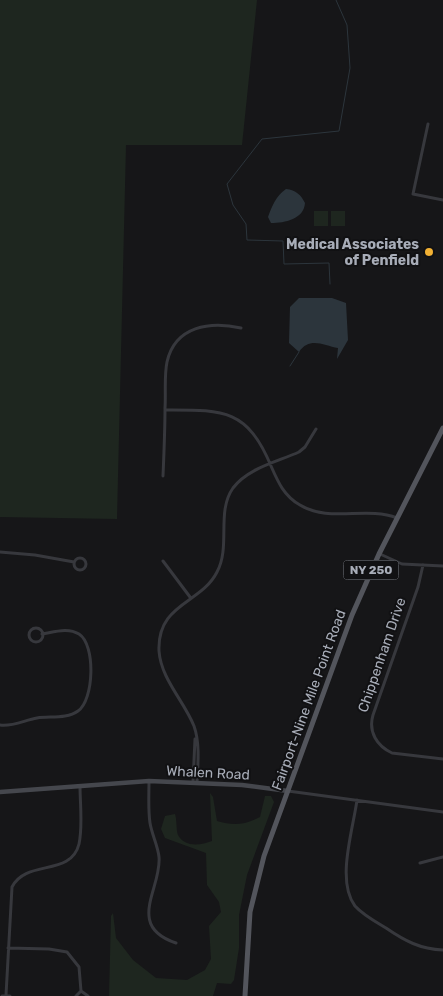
<svg xmlns="http://www.w3.org/2000/svg" width="443" height="996" font-family="Rubik,sans-serif">
  <style>
    .green { fill: #1e261f }
    .water { fill: #2c353c }
    .lines { fill: none; stroke-linecap: round; stroke-linejoin: round }
    .stream { stroke: #2c353c; stroke-width: 1 }
    .street { stroke: #37383d; stroke-width: 3 }
    .secondary { stroke: #45474d; stroke-width: 4.5 }
    .primary { stroke: #53555c; stroke-width: 5 }
    .poi-dot { fill: #f2b134; stroke: #111113; stroke-width: 2 }
    .labels { text-anchor: middle; dominant-baseline: central; stroke-width: 4; stroke-linejoin: round; paint-order: stroke }
    .shield { fill: #111113; stroke: #7b7e86; stroke-width: 1 }
    .shield-label { font-size: 12px; font-weight: bold; fill: #a8adb8 }
    .poi-label { font-size: 14px; font-weight: bold; fill: #a8adb8; stroke: #111113; text-anchor: end }
    .street-label { font-size: 14px; fill: #a8adb8; stroke: #111113 }
  </style>
  <rect width="100%" height="100%" fill="#161618"/>
  <path class="green" d="M0,0H257L242,145H126L117,519L0,517Z
    M314,211H328V226H314Z
    M331,211H345V226H331Z
    M210,793L213,797L217,821C233,826 244,825 260,817L265,796H271L274,802L247,875L239,915V948L234,980L231,984L217,983L213,996H109L111,916L113,913L116,938L133,960L156,978L187,980L205,970L211,959L209,926L221,912L219,902L207,885L206,853L165,838L161,829L165,816L175,814C177,820 176,830 178,835C185,848 201,845 212,841Z"/>
  <path class="water" d="M286,189C296,190 301,195 305,203C304,219 285,223 271,223L268,217C272,206 276,196 286,189Z
    M299,298H332L346,303L348,340L337,359L338,348C324,346 310,336 299,352L289,343L290,307Z"/>
  <g class="lines">
    <path class="stream" d="M330,284L329,263L284,264L283,241L247,240L246,224L233,205L227,184L262,139L339,131L350,68L347,25L336,0
      M290,366L299,352"/>
    <path class="street" d="M428,124L413,194L443,200
      M165,410C222,410 247,408 271,466C278,482 284,496 300,505C329,523 366,506 397,518
      M163,476C164,453 165,430 165,408C166,393 164,376 167,362C175,326 210,321 241,328
      M0,552L35,555L74,562
      M380,554L402,564L443,566
      M74 564a6 6 0 1 1 12 0a6 6 0 1 1-12 0Z
      M163,561L190,597
      M423,565L418,587L373,715C368,732 377,746 392,753L443,759
      M29 635a7 7 0 1 1 14 0a7 7 0 1 1-14 0Z
      M0,725C12,727 25,720 37,718C50,716 67,719 78,711C94,700 96,645 79,634C68,627 54,632 42,634
      M149,781C149,795 148,810 150,823C152,835 158,846 159,857C162,888 125,926 176,943
      M193,782L195,739
      M197,782C198,764 200,743 194,726C184,701 161,679 159,651C157,603 201,604 217,572C231,546 216,512 233,488C248,468 277,462 299,452L305,447L316,429
      M288,791L443,812
      M357,800C353,830 336,881 355,906C363,915 376,922 386,928C405,941 420,949 443,950
      M420,863L443,857
      M8,948L49,949L67,952L79,967L81,991
      M6,995L12,887C26,859 71,877 79,844C83,826 80,804 80,786
      M2,996H10
      M76,996L81,991L88,996"/>
    <path class="secondary" d="M0,792L149,781L242,785L288,791"/>
    <path class="primary" d="M245,996L250,912L264,856L352,615L379,554L443,428"/>
  </g>
  <circle class="poi-dot" cx="429" cy="252" r="5"/>
  <g class="labels">
    <rect class="shield" x="343.5" y="560.5" width="55" height="19" rx="4"/>
    <g class="shield-label">
      <text x="371" y="570">NY 250</text>
    </g>
    <g class="poi-label">
      <text x="419" y="244">Medical Associates<tspan x="419" dy="16">of Penfield</tspan></text>
    </g>
    <g class="street-label">
      <text transform="translate(382 655) rotate(-71)">Chippenham Drive</text>
      <text transform="translate(309 700) rotate(-70)">Fairport-Nine Mile Point Road</text>
      <text transform="translate(208 773) rotate(3)">Whalen Road</text>
    </g>
  </g>
</svg>
